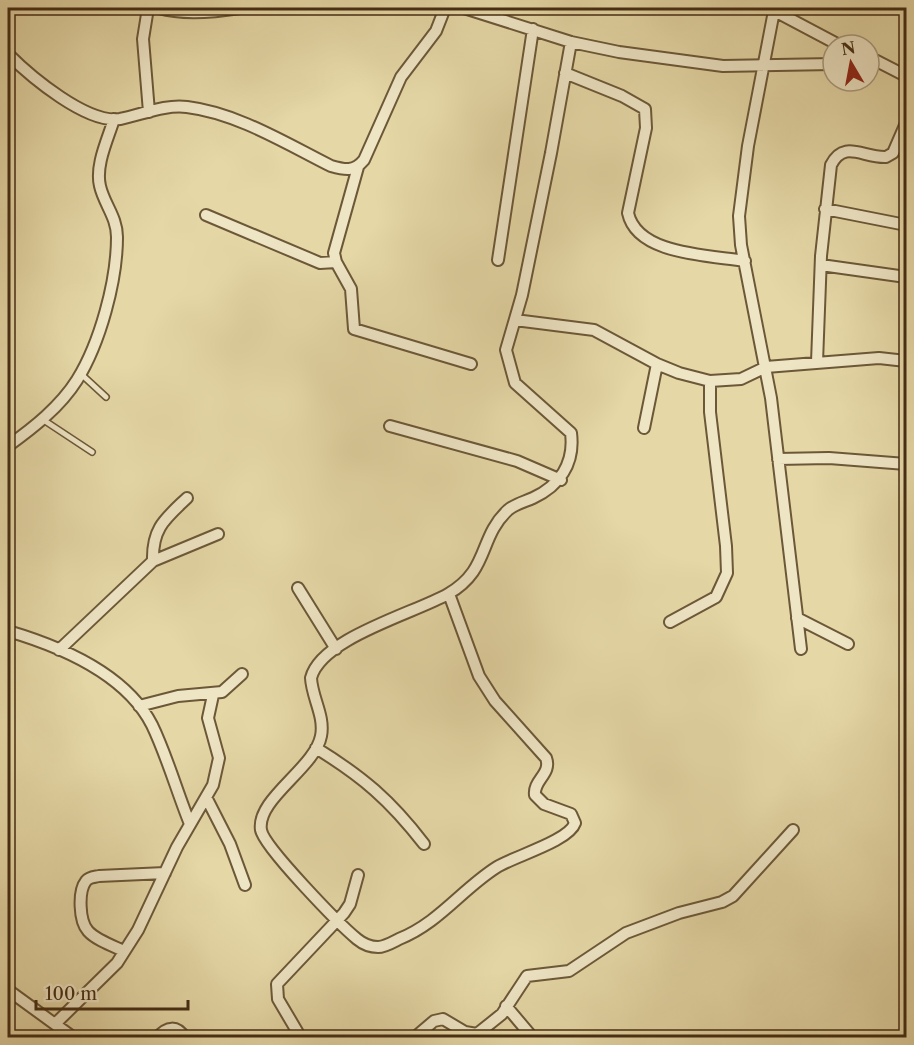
<svg xmlns="http://www.w3.org/2000/svg" width="914" height="1045" font-family="'Libre Caslon Text',serif">
  <style>
    .lines { fill: none; stroke-linecap: round; stroke-linejoin: round }
    .lane-casing { stroke: #6c5838; stroke-width: 8 }
    .street-casing { stroke: #6c5838; stroke-width: 14 }
    .lane { stroke: #eee5c5; stroke-width: 5 }
    .street { stroke: #eee5c5; stroke-width: 10 }
  </style>
  <rect width="100%" height="100%" fill="#e5d7a6"/>
  <filter id="stains"><feTurbulence type="fractalNoise" baseFrequency=".00333" numOctaves="4"/><feColorMatrix values="0 0 0 0 .2 0 0 0 0 .09 0 0 0 0 .02 0 0 0 .5 -.17"/></filter>
  <radialGradient id="worn" r=".72"><stop offset=".6" stop-color="#630" stop-opacity="0"/><stop offset="1" stop-color="#630" stop-opacity=".3"/></radialGradient>
  <g class="lines">
    <defs>
      <path id="lane" d="M81,374L106,397
        M42,419L92,452"/>
      <path id="street" d="M148,8L143,39L149,112
        M159,8C183,15 215,12 240,8
        M464,8L571,42L619,52L723,66L833,64
        M771,9L839,45
        M774,11L748,146L739,216L741,245L771,398L801,649
        M8,54C31,77 87,124 120,119C141,115 165,104 187,107C237,113 287,144 331,166C345,170 354,172 364,160L401,77L436,31L445,8
        M869,57L906,76
        M565,73L622,96L645,109L646,128L628,213C637,255 709,255 745,261
        M358,167L334,253L336,262L351,289L354,329L471,364
        M825,209L906,225
        M206,215L320,263L336,262
        M498,260L533,29
        M821,265L906,277
        M515,320L594,330L657,364L679,373L710,381L741,379L766,367L879,358L906,361
        M817,362L821,256L831,165C844,139 863,158 886,157L893,153L906,123
        M390,426L517,461L561,480
        M644,428L657,364
        M8,446C33,428 60,407 77,380C100,343 117,281 117,237C117,217 104,204 100,186C95,165 108,139 114,119
        M778,459L829,458L906,464
        M153,561C152,528 165,519 187,498
        M298,588L336,649
        M449,594L479,676L495,701L546,758C552,774 533,780 535,795L544,804L571,814L575,823C569,841 515,856 497,867C462,889 439,923 399,939C393,942 385,947 378,947C370,947 363,944 357,939C340,925 264,847 261,830C256,799 315,768 321,736C325,716 312,698 311,678C321,638 415,613 448,594C490,570 478,538 508,510C515,504 524,502 533,498C559,486 575,464 571,433L515,383L506,350L522,295L551,153L571,42
        M797,618L848,644
        M670,622L716,597L727,573L726,546L710,412V381
        M8,631C59,646 126,674 152,725C167,756 177,792 190,824
        M59,650L153,561L218,534
        M139,706L178,696L222,692L242,674
        M316,748C363,777 390,800 424,844
        M206,797L230,844L245,885
        M124,951C113,946 96,940 88,931C79,921 78,891 86,881C89,877 94,877 99,876L165,873
        M8,990L74,1038
        M506,1006L533,1038
        M55,1024L117,963L138,930L177,847L213,785L219,758L208,718L213,695
        M157,1038C167,1026 177,1025 185,1038
        M301,1038L278,999L277,984L344,913L350,904L358,875
        M414,1038L434,1021L443,1019L465,1032L477,1034L502,1014L527,976L569,971L626,933L679,913L722,902L733,896L793,830"/>
    </defs>
    <use href="#lane" class="lane-casing"/>
    <use href="#street" class="street-casing"/>
    <use href="#lane" class="lane"/>
    <use href="#street" class="street"/>
  </g>
  <rect width="914" height="1045" fill="none" stroke="#e5d7a6" stroke-width="30"/>
  <rect x="9" y="9" width="896" height="1027" fill="none" stroke="#442d13" stroke-width="3"/>
  <rect x="15" y="15" width="884" height="1015" fill="none" stroke="#442d13" stroke-width="1.5"/>
  <g transform="translate(851 63) rotate(350)"><circle r="28" fill="#eee5c5" stroke="#aa9b7e" stroke-width="1.5"/>
  <path d="M0-4.5L10 22L0 15L-10 22Z" fill="#8f2418"/>
  <text y="-9" font-size="16" font-weight="bold" text-anchor="middle" fill="#442d13">N</text>
  </g>
  <path d="M36 1000v9h152v-9" fill="none" stroke="#442d13" stroke-width="3"/>
  <text x="45" y="1000" font-size="18" fill="#442d13" stroke="#eee5c5" stroke-width="4.5" paint-order="stroke">100 m</text>
  <rect width="100%" height="100%" filter="url(#stains)"/>
  <rect width="100%" height="100%" fill="url(#worn)"/>
</svg>
